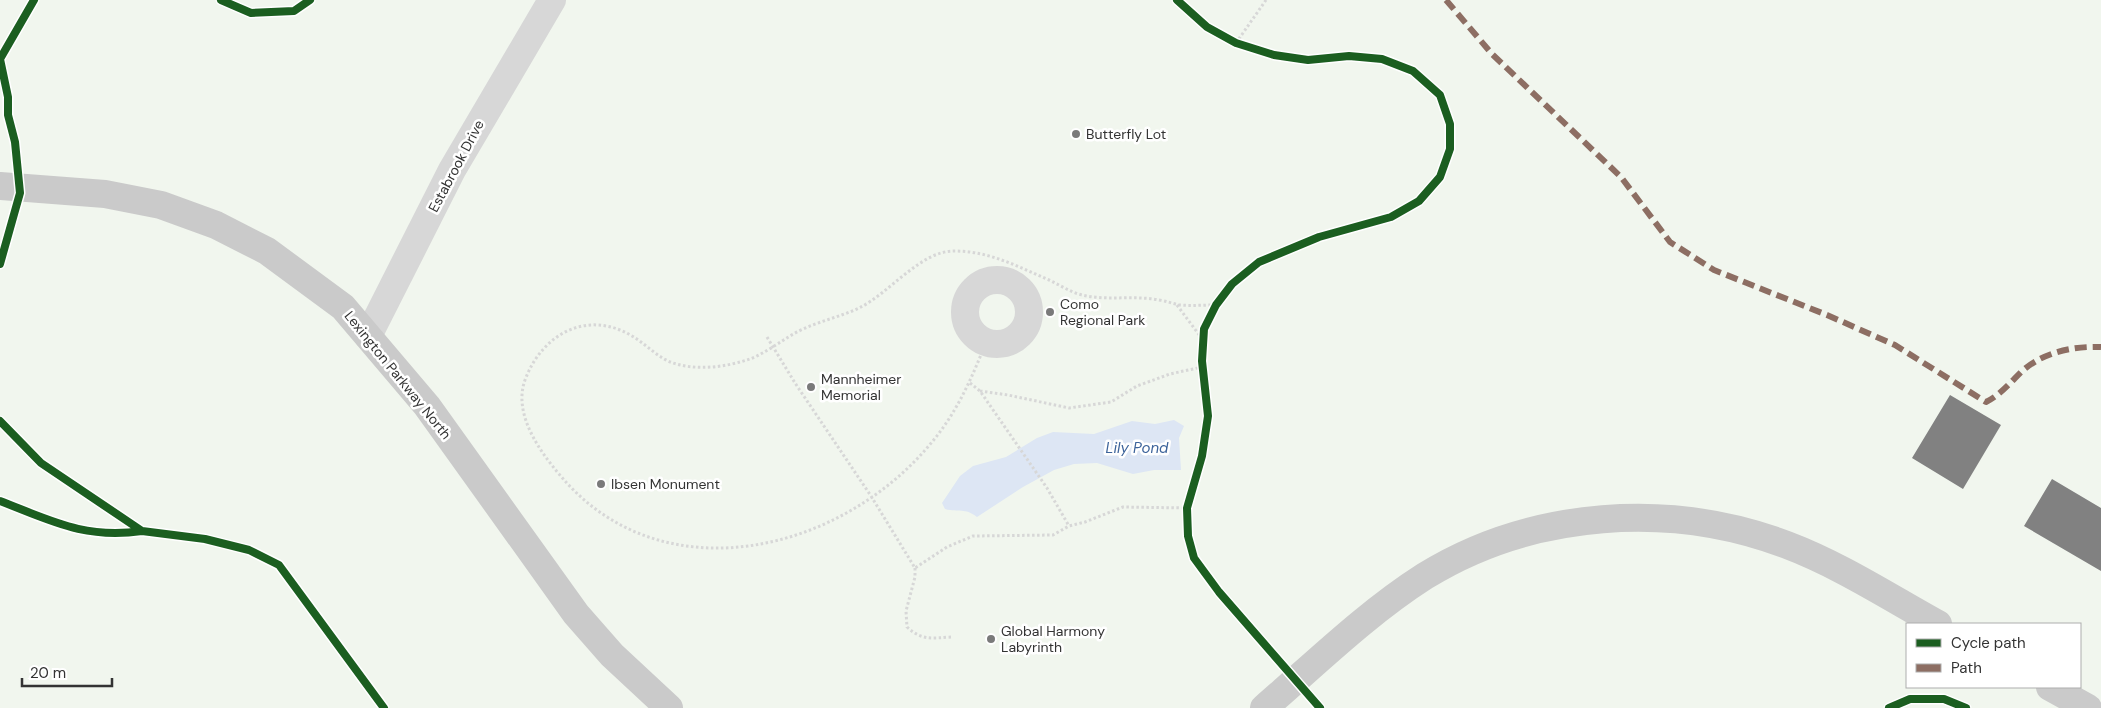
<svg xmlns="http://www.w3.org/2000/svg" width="2101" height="708" font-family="'DM Sans',sans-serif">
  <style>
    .green { fill: #f1f6ee; fill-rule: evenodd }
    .water { fill: #dde6f4 }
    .building { fill: #818181 }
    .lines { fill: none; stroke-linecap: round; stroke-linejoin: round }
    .path { stroke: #d7d7d7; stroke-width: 3; stroke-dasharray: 2.5 2.5; stroke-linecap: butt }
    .minor { stroke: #d7d7d7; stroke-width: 28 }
    .major { stroke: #cacaca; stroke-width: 28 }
    .quiet { stroke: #8d6e63; stroke-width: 6; stroke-dasharray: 12 6; stroke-linecap: butt }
    .cycleway-casing { stroke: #fff; stroke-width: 11 }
    .cycleway { stroke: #1b5e20; stroke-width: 8 }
    .poi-dot { fill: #7a7a7a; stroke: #fff; stroke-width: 2 }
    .labels { text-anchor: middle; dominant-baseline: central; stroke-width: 5; stroke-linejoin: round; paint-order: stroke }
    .poi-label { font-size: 14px; fill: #333; stroke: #fff; text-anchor: start }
    .street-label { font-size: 14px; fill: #333; stroke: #fff }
    .water-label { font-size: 15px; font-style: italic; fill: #3c639a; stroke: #fff }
  </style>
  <rect width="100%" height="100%" fill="#fff"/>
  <path class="green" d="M0,0H2101V708H0ZM1907,624H2080V687H1907Z"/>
  <path class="water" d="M1174,420L1184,426L1179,438L1181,470H1154L1133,474L1097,463L1074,464L1054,470L1023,487L977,517C964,507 960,513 945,509L942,503L960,476L973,466L1006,457L1037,438L1053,432L1094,434L1132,421L1155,424Z"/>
  <path class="building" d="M1950,395L2001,425L1963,489L1912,458Z
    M2052,479L2101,508V571L2024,526Z"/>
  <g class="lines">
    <path class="path" d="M1236,43L1266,0
      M1177,305L1203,340
      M767,337L795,383L871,496L915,568L947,547L973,536L1053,535L1069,526L1085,522L1123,507L1187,508
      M986,342C972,378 957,412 932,442C844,550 668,596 565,481C543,456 512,416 525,380C542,334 587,309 632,336C646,344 658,358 673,363C698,371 726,367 750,359C768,352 783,339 799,331C819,321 840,317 859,308C890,293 921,250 955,251C989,251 1019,267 1049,280C1060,285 1070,292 1082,295C1107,301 1134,295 1159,300C1167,301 1173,304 1180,305C1192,306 1204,305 1216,305
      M970,383L980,391L1047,488L1069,526
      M980,391L1008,395L1069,408L1111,402L1137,386L1170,374L1202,367
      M0,501C52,521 84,539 142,531
      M915,568V577L906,611L907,627C922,641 932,638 951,637"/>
    <path class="minor" d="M965 312a32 32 0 1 1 64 0a32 32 0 1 1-64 0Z
      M368,336L452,170L552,0"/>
    <path class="major" d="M0,186L105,194L161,205L216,225L267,251L343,307L427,406L576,614L612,655L669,708
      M2050,687L2088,708
      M1264,708C1316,663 1367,613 1425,576C1532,510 1671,501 1787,545C1840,565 1889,597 1938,624"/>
    <path class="quiet" d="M1446,0L1492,54L1621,177L1670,242L1714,270L1827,315L1895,345L1986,402C2000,395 2010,383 2021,372C2043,352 2073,346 2101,347"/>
    <defs>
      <path id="cycleway" d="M221,0L251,13L294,11L310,0
        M1177,0L1207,27L1236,43L1274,55L1308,60L1349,56L1382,59L1413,71L1440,95L1450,124V149L1440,177L1419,201L1391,217L1319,237L1259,262L1232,284L1216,305L1204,329L1202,361L1208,416L1202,456L1187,508L1188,536L1194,558L1219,592L1320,708
        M0,59L8,97V115L15,142L20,193L0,264
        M0,59L34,0
        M0,421L41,463L142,531L205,539L249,550L279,565L384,708
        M0,501C52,521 84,539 142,531
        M1889,708L1910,699H1944L1966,708"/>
    </defs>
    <use href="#cycleway" class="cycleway-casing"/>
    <use href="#cycleway" class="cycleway"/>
  </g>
  <g class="poi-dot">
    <circle cx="1076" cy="134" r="5"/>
    <circle cx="1050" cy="312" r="5"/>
    <circle cx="811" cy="387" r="5"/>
    <circle cx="601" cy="484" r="5"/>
    <circle cx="991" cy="639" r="5"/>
  </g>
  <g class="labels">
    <g class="poi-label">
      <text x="1086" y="134">Butterfly Lot</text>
      <text x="1060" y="304">Como<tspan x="1060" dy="16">Regional Park</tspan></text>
      <text x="821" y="379">Mannheimer<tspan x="821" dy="16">Memorial</tspan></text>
      <text x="611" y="484">Ibsen Monument</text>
      <text x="1001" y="631">Global Harmony<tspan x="1001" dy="16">Labyrinth</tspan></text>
    </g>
    <g class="street-label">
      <text transform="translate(456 166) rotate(-62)">Estabrook Drive</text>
      <text transform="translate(398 375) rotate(51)">Lexington Parkway North</text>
    </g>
    <g class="water-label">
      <text x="1137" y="448">Lily Pond</text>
    </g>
  </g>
  <rect x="1906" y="623" width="175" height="65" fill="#ffffff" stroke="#adadad"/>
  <rect x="1916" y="639" width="25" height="8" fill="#1b5e20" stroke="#adadad"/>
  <text x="1951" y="648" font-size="15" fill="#333333">Cycle path</text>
  <rect x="1916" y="664" width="25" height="8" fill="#8d6e63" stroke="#adadad"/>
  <text x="1951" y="673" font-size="15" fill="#333333">Path</text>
  <path d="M22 678v8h90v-8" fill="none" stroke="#333333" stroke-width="2.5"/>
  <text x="30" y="678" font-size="15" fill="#333333" stroke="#ffffff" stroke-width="4" paint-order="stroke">20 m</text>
</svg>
